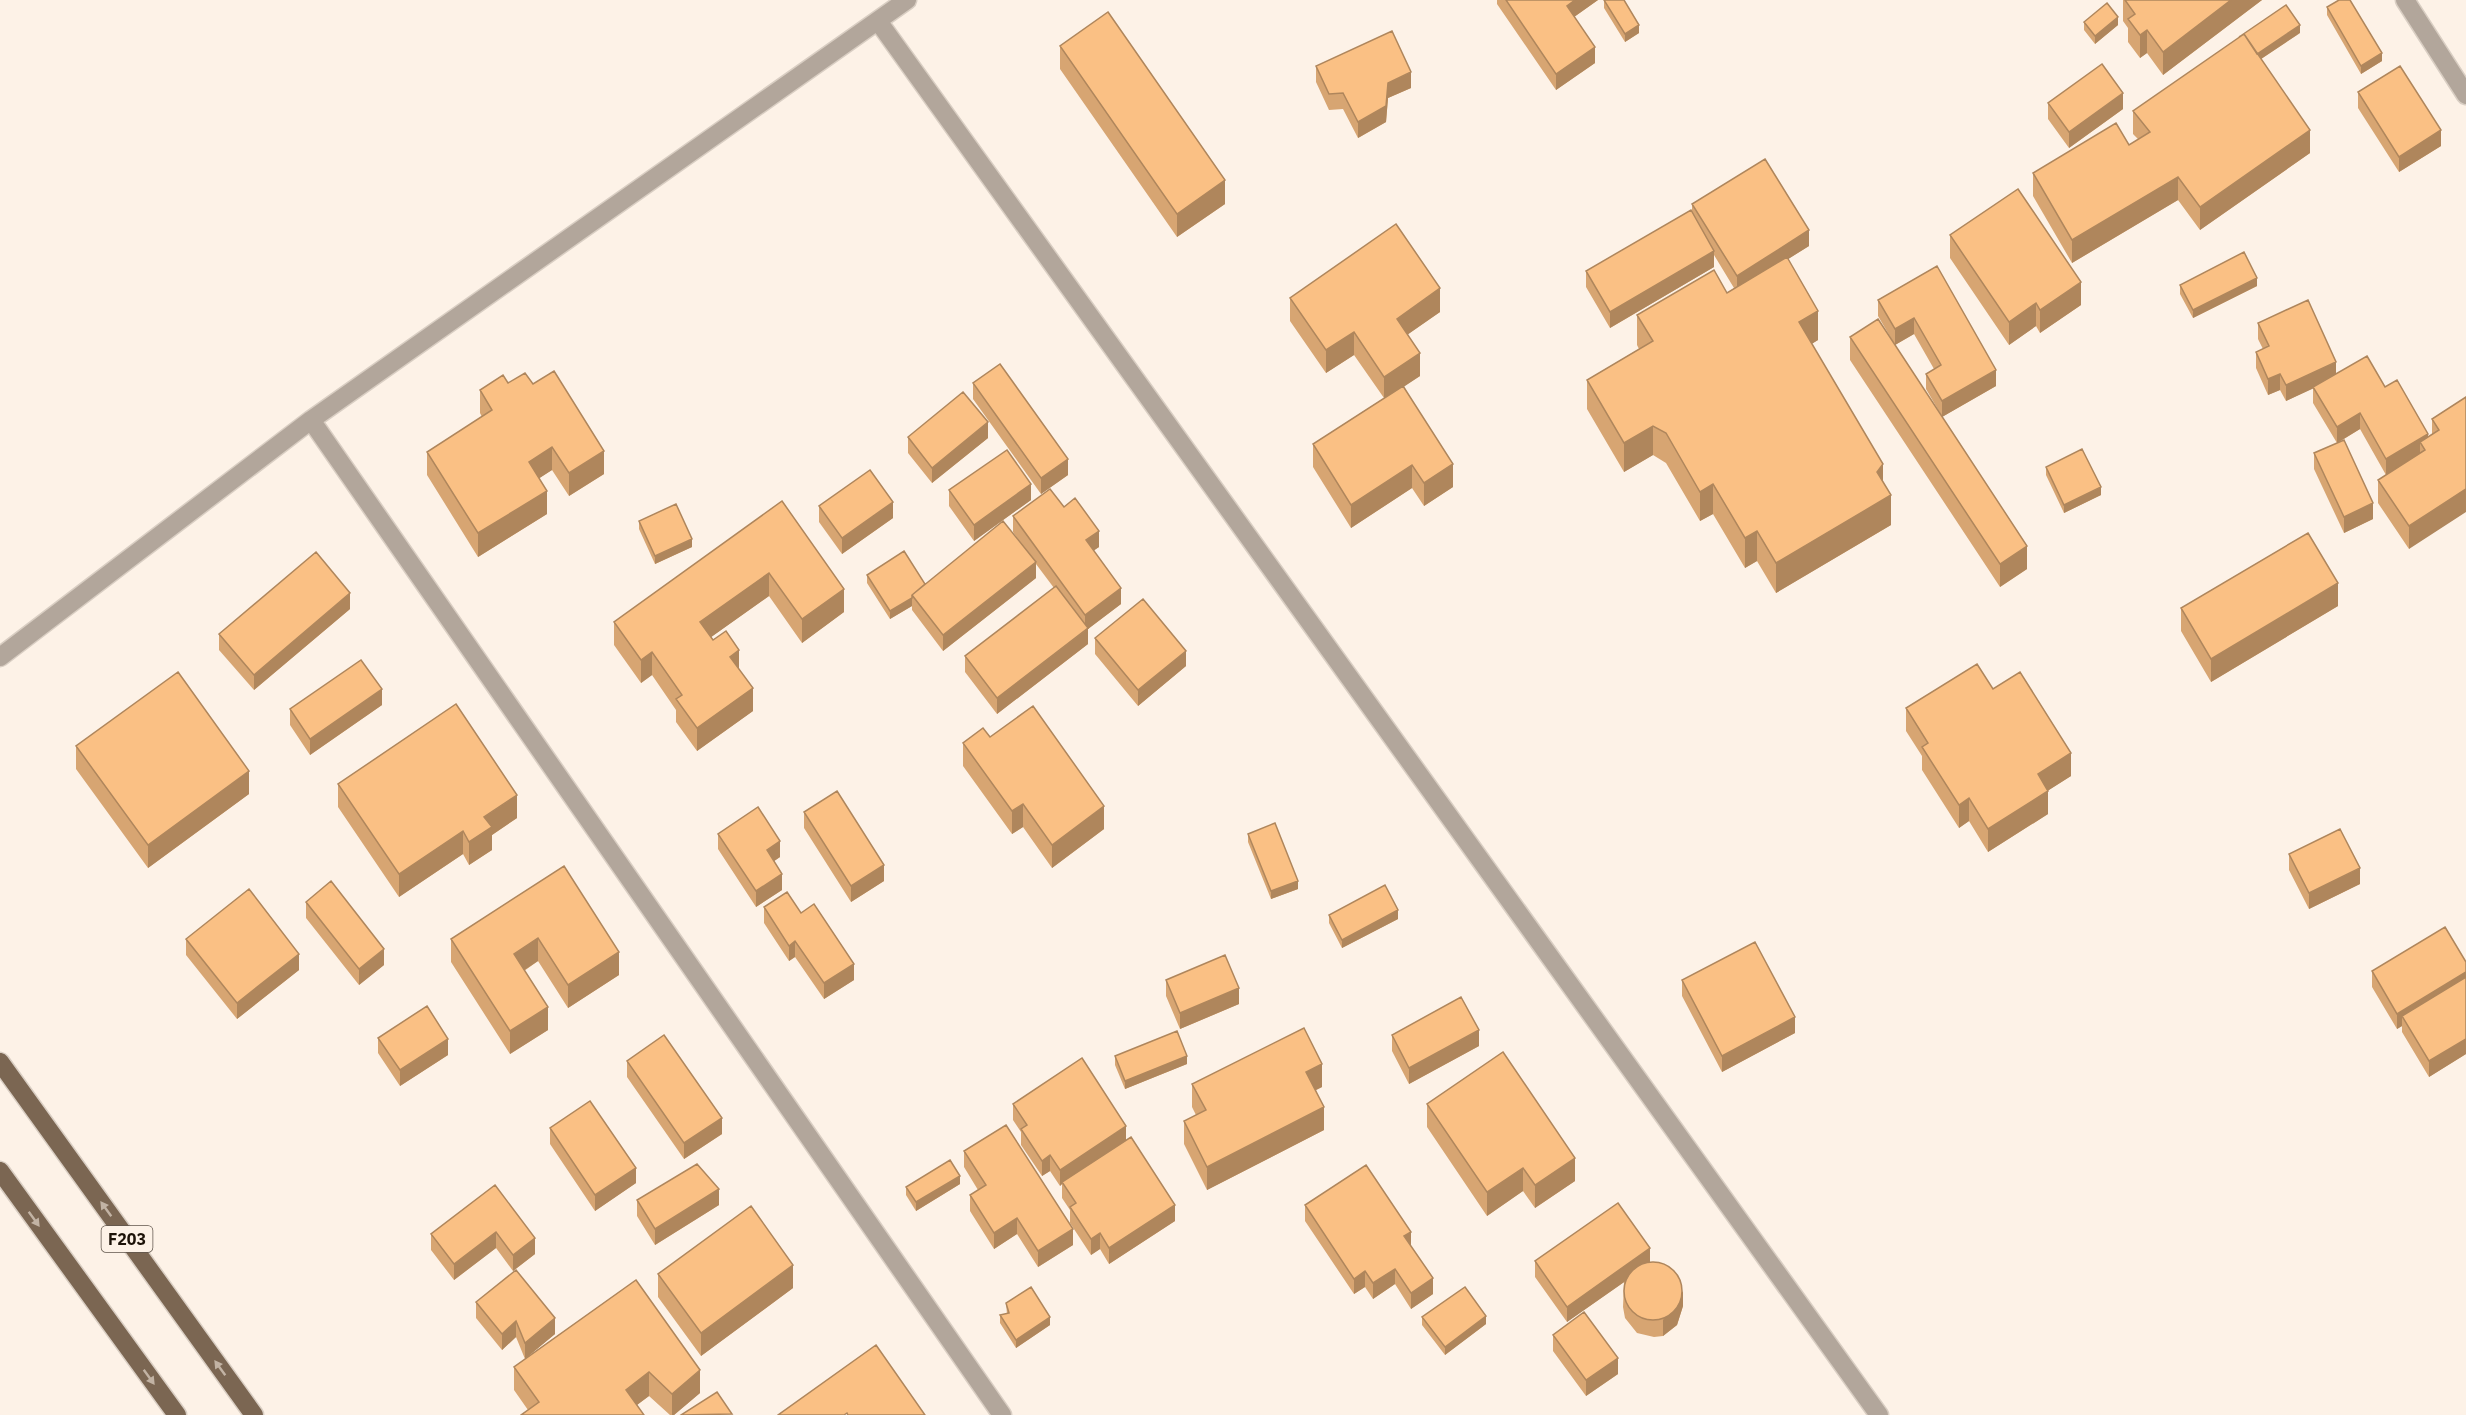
<svg xmlns="http://www.w3.org/2000/svg" width="2466" height="1415" font-family="'IBM Plex Sans',sans-serif">
  <style>
    .lines { fill: none; stroke-linecap: round; stroke-linejoin: round }
    .minor-casing { stroke: #d9cec3; stroke-width: 21 }
    .major-casing { stroke: #d9cec3; stroke-width: 21 }
    .minor { stroke: #b2a69b; stroke-width: 18 }
    .major { stroke: #7b6652; stroke-width: 18 }
    .wall { fill: #d7a572 }
    .shaded-wall { fill: #af865c }
    .building { fill: #fac084; stroke: #af865c; stroke-width: 1.5 }
    .oneway { fill: #c2b3a4 }
    .labels { text-anchor: middle; dominant-baseline: central; stroke-width: 5; stroke-linejoin: round; paint-order: stroke }
    .shield { fill: #fdf2e7; stroke: #60564c; stroke-width: 1.5 }
    .shield-label { font-size: 16px; font-weight: bold; fill: #1d1309 }
  </style>
  <rect width="100%" height="100%" fill="#fdf2e7"/>
  <g class="lines">
    <defs>
      <path id="minor" d="M2405,0L2466,95
        M878,21L1879,1415
        M311,420L1002,1415
        M0,657L311,420L907,0"/>
      <path id="major" d="M0,1062L254,1415
        M0,1171L177,1415"/>
    </defs>
    <use href="#minor" class="minor-casing"/>
    <use href="#major" class="major-casing"/>
    <use href="#minor" class="minor"/>
    <use href="#major" class="major"/>
  </g>
  <path class="wall" d="M1497,0H1598L1574,17L1595,63L1556,90L1497,4Z
    M1604,0L1639,33L1625,42L1604,8Z
    M2123,0H2262L2163,75L2147,53L2140,58L2128,42V28L2123,21Z
    M2327,7L2382,61L2361,74L2327,15Z
    M2084,22L2118,25L2095,44L2084,30Z
    M2300,33L2261,59L2310,153L2200,230L2178,200L2072,263L2033,196V173L2129,145L2138,139L2133,134V111Z
    M1060,46L1225,204L1177,237L1060,69Z
    M1316,66L1411,88L1388,98L1386,122L1358,138L1343,109L1329,110L1316,82Z
    M2358,92L2441,146L2399,172L2358,108Z
    M2048,103L2123,109L2069,148L2048,119Z
    M1692,204L1809,246L1788,259L1818,340L1811,344L1883,482L1891,525L1776,593L1757,561L1745,568L1713,514L1700,521L1666,463L1653,455L1624,472L1587,409V380L1639,349L1637,345V315L1727,293L1734,288L1714,255V267L1610,328L1586,287V271L1692,213Z
    M1950,235L2081,305L2040,333L2036,326L2009,345L1950,258Z
    M1937,266L1996,386L1942,417L2027,569L2000,587L1850,360V337L1940,413L1926,389V374L1934,369L1914,334L1895,345L1878,316V300Z
    M2180,285L2257,286L2193,318L2180,294Z
    M1290,298L1440,312L1408,334L1420,376L1404,386L1453,487L1424,506L1412,488L1351,528L1313,467V444L1384,398L1354,355L1326,373L1290,321Z
    M2258,323L2336,374L2385,387L2428,437L2432,434V419L2466,397L2409,549L2378,503V480L2386,475L2360,429L2339,442L2373,519L2344,533L2314,469V453L2337,443L2313,403V388L2286,401L2280,390L2268,395L2256,368V352L2263,349L2258,339Z
    M508,383L533,384L604,474L569,496L552,470L539,478L547,514L478,557L427,475V452L482,417L480,413V390Z
    M973,383L1068,475L1041,494L973,399Z
    M908,437L988,438L932,483L908,453Z
    M2046,467L2101,495L2064,513L2046,475Z
    M949,490L1031,500L974,541L949,506Z
    M782,501L844,612L802,643L769,596L711,637L739,669L753,711L697,751L676,722V710L652,675L641,683L614,645V622Z
    M819,506L893,518L842,554L819,522Z
    M1064,507L1099,547L1094,550L1121,604L1088,629V644L997,714L965,672V656L1054,588L1036,564V578L943,651L912,610V606L890,619L867,583V575L925,584L1021,544L1013,532V516Z
    M639,521L692,547L655,564L639,529Z
    M2338,606L2211,682L2181,631V608Z
    M350,609L254,690L219,650V634Z
    M1095,638L1186,666L1138,706L1095,654Z
    M1993,689L2071,776L2047,791L2048,814L1988,852L1969,821L1959,828L1922,770V756L1906,731V708Z
    M382,705L310,755L290,725V709Z
    M990,737L1104,829L1052,868L1023,827L1012,834L963,766V743Z
    M76,746L249,794L148,868L76,769Z
    M338,784L517,818L492,835V850L469,865L463,854L399,897L338,807Z
    M804,812L884,881L851,902L804,828Z
    M718,834L780,857L774,861L782,890L756,907L718,849Z
    M1248,834L1298,889L1271,899L1248,842Z
    M2289,854L2360,884L2309,909L2289,870Z
    M564,866L619,975L568,1008L538,961L524,971L548,1030L510,1054L451,962V939Z
    M306,902L384,965L359,985L306,918Z
    M764,907L801,913L854,980L824,999L795,957L789,961L764,923Z
    M1329,915L1398,919L1342,948L1329,923Z
    M186,939L299,970L237,1019L186,955Z
    M2466,962V1054L2429,1077L2402,1032V1026L2397,1029L2372,987V971Z
    M1166,980L1239,1004L1180,1029L1166,996Z
    M1682,980L1795,1033L1722,1072L1682,996Z
    M1392,1035L1479,1046L1409,1084L1392,1051Z
    M378,1038L448,1055L400,1086L378,1053Z
    M1115,1056L1187,1064L1125,1089L1115,1065Z
    M627,1061L722,1134L684,1159L627,1077Z
    M1192,1084L1322,1087L1316,1090L1324,1130L1207,1190L1184,1144V1121L1196,1115L1192,1107Z
    M1013,1104L1126,1140L1175,1221L1109,1264L1100,1249L1091,1255L1070,1223V1210L1062,1198V1184L1060,1186L1050,1171L1042,1176L1021,1145V1132L1013,1120Z
    M1427,1104L1575,1181L1535,1208L1523,1191L1487,1216L1427,1127Z
    M550,1128L636,1183L595,1211L550,1144Z
    M964,1151L1073,1245L1038,1267L1017,1234L994,1249L970,1211V1195L978,1190L964,1167Z
    M960,1184L916,1211L906,1195V1187Z
    M495,1185L535,1254L513,1271L496,1248L454,1280L431,1250V1234Z
    M637,1200L719,1205L655,1245L637,1216Z
    M1305,1205L1411,1246L1433,1294L1411,1309L1395,1284L1373,1299L1365,1287L1354,1294L1305,1221Z
    M1535,1261L1650,1262L1683,1306L1677,1325L1663,1336L1654,1337L1637,1333L1625,1318L1623,1307L1624,1282L1567,1322L1535,1277Z
    M658,1274L793,1288L701,1356L658,1297Z
    M636,1280L700,1393L674,1415H670L649,1396L637,1405L528,1410L514,1390V1367L525,1359L516,1337L502,1350L476,1318V1302L555,1334L526,1358Z
    M1006,1303L1050,1325L1016,1348L1000,1323V1315L1007,1314Z
    M1422,1317L1486,1324L1445,1355L1422,1325Z
    M1553,1335L1618,1374L1586,1396L1553,1351Z"/>
  <path class="shaded-wall" d="M1575,0H1598L1567,22V6Z
    M2231,0H2262L2163,75V52Z
    M2118,17V25L2095,44V36Z
    M1639,25V33L1625,42V34Z
    M2300,25V33L2252,65V57Z
    M2147,30V53L2140,58V35Z
    M1595,47V63L1556,90V74Z
    M2382,53V61L2361,74V66Z
    M1411,72V88L1388,98L1386,122L1358,138V122L1388,83Z
    M2123,93V109L2069,148V132Z
    M2310,130V153L2200,230V207Z
    M2441,130V146L2399,172V157Z
    M2178,177V200L2072,263V240Z
    M1225,180V204L1177,237V214Z
    M1809,230V246L1737,291V276Z
    M1714,251V267L1610,328V312Z
    M2257,278V286L2193,318V310Z
    M2081,282V305L2040,333V310Z
    M1440,288V312L1397,342V319Z
    M2036,303V326L2009,345V322Z
    M1818,311V340L1799,352V322Z
    M1914,318V334L1895,345V329Z
    M1354,332V355L1326,373V350Z
    M1420,353V376L1384,400V377Z
    M2336,362V378L2286,401V385Z
    M1996,370V386L1942,417V401Z
    M2280,374V390L2268,395V379Z
    M2360,413V429L2337,443V427Z
    M988,422V438L932,483V468Z
    M1653,426V455L1624,472V443Z
    M2428,434V450H2425L2420,442V455L2386,475V459Z
    M552,447V470L529,485V462Z
    M604,451V474L569,496V473Z
    M1068,459V475L1041,494V478Z
    M1453,464V487L1424,506V483Z
    M1883,464V494L1877,472Z
    M1412,465V488L1351,528V505Z
    M1031,484V500L974,541V525Z
    M1713,484V514L1700,521V492Z
    M2101,487V495L2064,513V505Z
    M2466,489V512L2409,549V526Z
    M547,491V514L478,557V533Z
    M1891,495V525L1776,593V563Z
    M893,502V518L842,554V538Z
    M2373,503V519L2344,533V517Z
    M1099,531V547L1086,556V540Z
    M1757,531V561L1745,568V538Z
    M692,539V547L655,564V556Z
    M2027,546V569L2000,587V564Z
    M1036,562V578L943,651V635Z
    M769,573V596L700,645V622Z
    M2338,583V606L2211,682V659Z
    M1121,588V604L1088,629V644L997,714V698L1085,631V615Z
    M844,589V612L802,643V619Z
    M350,593V609L254,690V675Z
    M912,598V606L890,619V611Z
    M739,650V673L730,657Z
    M1186,651V666L1138,706V690Z
    M652,652V675L641,683V660Z
    M753,688V711L697,751V728Z
    M382,689V705L310,755V739Z
    M2071,753V776L2038,797V774Z
    M249,771V794L148,868V845Z
    M2048,791V814L1988,852V829Z
    M517,795V818L492,835V850L469,865V842L484,817Z
    M1969,798V821L1959,828V805Z
    M1023,804V827L1012,834V811Z
    M1104,806V829L1052,868V845Z
    M463,831V854L399,897V874Z
    M780,841V857L767,866V850Z
    M884,865V881L851,902V886Z
    M2360,868V884L2309,909V893Z
    M782,874V890L756,907V891Z
    M1298,881V889L1271,899V891Z
    M1398,910V919L1342,948V940Z
    M538,938V961L514,977V954Z
    M795,941V957L789,961V946Z
    M384,949V965L359,985V969Z
    M619,952V975L568,1008V985Z
    M299,954V970L237,1019V1003Z
    M854,964V980L824,999V983Z
    M2466,972V988L2402,1016V1026L2397,1029V1014Z
    M1239,988V1004L1180,1029V1013Z
    M548,1007V1030L510,1054V1031Z
    M1795,1017V1033L1722,1072V1056Z
    M1479,1030V1046L1409,1084V1068Z
    M448,1039V1055L400,1086V1070Z
    M2466,1039V1054L2429,1077V1061Z
    M1187,1056V1064L1125,1089V1081Z
    M1322,1064V1087L1306,1095V1072Z
    M1324,1107V1130L1207,1190V1167Z
    M722,1118V1134L684,1159V1143Z
    M1126,1126V1142L1062,1182V1184L1060,1186V1170Z
    M1050,1155V1171L1042,1176V1161Z
    M1575,1158V1181L1535,1208V1185Z
    M636,1168V1183L595,1211V1195Z
    M1523,1168V1191L1487,1216V1192Z
    M960,1176V1184L916,1211V1202Z
    M719,1189V1205L655,1245V1229Z
    M1175,1205V1221L1109,1264V1248Z
    M1017,1218V1234L994,1249V1233Z
    M1073,1229V1245L1038,1267V1251Z
    M496,1232V1248L454,1280V1264Z
    M1411,1232V1248L1404,1236Z
    M1100,1233V1249L1091,1255V1239Z
    M535,1238V1254L513,1271V1255Z
    M1650,1248V1264L1567,1322V1307Z
    M793,1265V1288L701,1356V1333Z
    M1395,1269V1284L1373,1299V1283Z
    M1365,1271V1287L1354,1294V1279Z
    M1433,1278V1294L1411,1309V1293Z
    M1683,1291V1306L1677,1325L1663,1336V1320Z
    M1486,1316V1324L1445,1355V1347Z
    M1050,1317V1325L1016,1348V1340Z
    M555,1318V1334L525,1359V1343Z
    M516,1321V1337L502,1350V1334Z
    M1618,1358V1374L1586,1396V1380Z
    M700,1370V1393L674,1415H672V1394Z
    M649,1372V1396L626,1413V1390Z"/>
  <path class="building" d="M1506,0H1575L1567,6L1595,47L1556,74Z
    M1604,0H1624L1639,25L1625,34Z
    M2125,0H2231L2163,52L2147,30L2140,35L2128,19L2135,14Z
    M2339,0H2350L2382,53L2361,66L2327,7Z
    M2107,3L2118,17L2095,36L2084,22Z
    M2286,5L2300,25L2257,54L2244,34L2239,37Z
    M1108,12L1225,180L1177,214L1060,46Z
    M1392,31L1411,72L1388,83L1386,106L1358,122L1343,93L1329,94L1316,66Z
    M2244,34L2310,130L2200,207L2178,177L2072,240L2033,173L2116,123L2129,145L2150,132L2133,111Z
    M2102,64L2123,93L2069,132L2048,103Z
    M2400,66L2441,130L2399,157L2358,92Z
    M1765,159L1809,230L1737,276L1692,204Z
    M2018,189L2081,282L2040,310L2036,303L2009,322L1950,235Z
    M1691,210L1714,251L1610,312L1586,271Z
    M1396,224L1440,288L1397,319L1420,353L1384,377L1354,332L1326,350L1290,298Z
    M2244,252L2257,278L2193,310L2180,285Z
    M1787,257L1818,311L1799,322L1883,464L1877,472L1891,495L1776,563L1757,531L1745,538L1713,484L1700,492L1666,433L1653,426L1624,443L1587,380L1653,341L1637,315L1714,270L1727,293Z
    M1937,266L1996,370L1942,401L1926,374L1941,365L1914,318L1895,329L1878,300Z
    M2308,300L2336,362L2286,385L2280,374L2268,379L2256,352L2269,346L2258,323Z
    M1878,319L2027,546L2000,564L1850,337Z
    M2367,356L2385,387L2397,380L2428,434L2386,459L2360,413L2337,427L2313,387Z
    M1000,364L1068,459L1041,478L973,383Z
    M554,371L604,451L569,473L552,447L529,462L547,491L478,533L427,452L492,410L480,390L503,375L508,383L525,373L533,384Z
    M1403,386L1453,464L1424,483L1412,465L1351,505L1313,444Z
    M963,392L988,422L932,468L908,437Z
    M2466,397V489L2409,526L2378,480L2425,450L2420,442L2439,430L2432,419Z
    M2344,440L2373,503L2344,517L2314,453Z
    M2082,449L2101,487L2064,505L2046,467Z
    M1007,450L1031,484L974,525L949,490Z
    M870,470L893,502L842,538L819,506Z
    M1050,489L1064,507L1075,498L1099,531L1086,540L1121,588L1085,615L1013,516Z
    M782,501L844,589L802,619L769,573L700,622L713,640L726,631L739,650L730,657L753,688L697,728L676,699L682,695L652,652L641,660L614,622Z
    M676,504L692,539L655,556L639,521Z
    M1003,521L1036,562L943,635L912,595Z
    M2308,533L2338,583L2211,659L2181,608Z
    M904,551L925,584L912,595V598L890,611L867,575Z
    M316,552L350,593L254,675L219,634Z
    M1056,586L1088,628L997,698L965,656Z
    M1143,599L1186,651L1138,690L1095,638Z
    M361,660L382,689L310,739L290,709Z
    M1977,664L1993,689L2020,672L2071,753L2038,774L2048,791L1988,829L1969,798L1959,805L1922,747L1928,743L1906,708Z
    M178,672L249,771L148,845L76,746Z
    M456,704L517,795L484,817L492,827L469,842L463,831L399,874L338,784Z
    M1033,706L1104,806L1052,845L1023,804L1012,811L963,743L983,728L990,737Z
    M837,791L884,865L851,886L804,812Z
    M758,807L780,841L767,850L782,874L756,891L718,834Z
    M1275,823L1298,881L1271,891L1248,834Z
    M2340,829L2360,868L2309,893L2289,854Z
    M564,866L619,952L568,985L538,938L514,954L548,1007L510,1031L451,939Z
    M331,881L384,949L359,969L306,902Z
    M1385,885L1398,910L1342,940L1329,915Z
    M249,889L299,954L237,1003L186,939Z
    M787,892L801,913L814,904L854,964L824,983L795,941L789,946L764,907Z
    M2445,927L2466,962V972L2397,1014L2372,971Z
    M1755,942L1795,1017L1722,1056L1682,980Z
    M1225,955L1239,988L1180,1013L1166,980Z
    M2466,977V1039L2429,1061L2402,1016Z
    M1461,997L1479,1030L1409,1068L1392,1035Z
    M427,1006L448,1039L400,1070L378,1038Z
    M1304,1028L1322,1064L1306,1072L1324,1107L1207,1167L1184,1121L1206,1110L1192,1084Z
    M1177,1031L1187,1056L1125,1081L1115,1056Z
    M664,1035L722,1118L684,1143L627,1061Z
    M1503,1052L1575,1158L1535,1185L1523,1168L1487,1192L1427,1104Z
    M1082,1058L1126,1126L1060,1170L1050,1155L1042,1161L1021,1129L1027,1125L1013,1104Z
    M590,1101L636,1168L595,1195L550,1128Z
    M1006,1125L1073,1229L1038,1251L1017,1218L994,1233L970,1195L986,1185L964,1151Z
    M1131,1137L1175,1205L1109,1248L1100,1233L1091,1239L1070,1207L1076,1203L1062,1182Z
    M950,1160L960,1176L916,1202L906,1187Z
    M697,1164L719,1189L655,1229L637,1200Z
    M1366,1165L1411,1232L1404,1236L1433,1278L1411,1293L1395,1269L1373,1283L1365,1271L1354,1279L1305,1205Z
    M495,1185L535,1238L513,1255L496,1232L454,1264L431,1234Z
    M1618,1203L1650,1248L1567,1307L1535,1261Z
    M751,1206L793,1265L701,1333L658,1274Z
    M1624 1291a29 29 0 1 1 58 0a29 29 0 1 1-58 0Z
    M516,1270L555,1318L525,1343L516,1321L502,1334L476,1302Z
    M636,1280L700,1370L672,1394L649,1372L626,1390L644,1415H521L539,1402L514,1367Z
    M1031,1287L1050,1317L1016,1340L1000,1315L1009,1313L1006,1303Z
    M1465,1287L1486,1316L1445,1347L1422,1317Z
    M1584,1312L1618,1358L1586,1380L1553,1335Z
    M876,1345L925,1415H848L847,1413L844,1415H778Z
    M717,1392L732,1414L681,1415Z"/>
  <defs><path id="oneway-solid" d="M-6-.8H1V-3.2L6.5 0L1 3.2V.8H-6Z" transform="scale(1.5)"/></defs>
  <g class="oneway">
    <use href="#oneway-solid" transform="translate(106 1209) rotate(-126)"/>
    <use href="#oneway-solid" transform="translate(34 1219) rotate(54)"/>
    <use href="#oneway-solid" transform="translate(220 1368) rotate(-126)"/>
    <use href="#oneway-solid" transform="translate(149 1377) rotate(54)"/>
  </g>
  <g class="labels">
    <rect class="shield" x="101.5" y="1226" width="51" height="26" rx="4.5"/>
    <g class="shield-label">
      <text x="127" y="1239">F203</text>
    </g>
  </g>
</svg>
